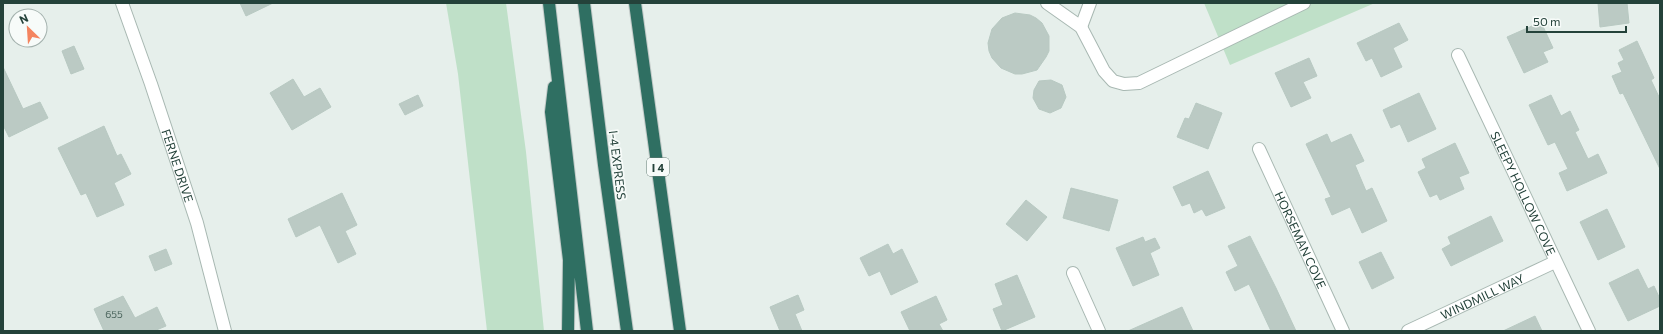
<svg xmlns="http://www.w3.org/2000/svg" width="1663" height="334" font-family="Commissioner,sans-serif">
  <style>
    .green { fill: #bfe0c8 }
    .building { fill: #bbcac4; stroke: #b8c9c2 }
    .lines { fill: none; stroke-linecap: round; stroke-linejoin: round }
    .minor-casing { stroke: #a8b8b2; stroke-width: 14 }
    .highway-casing { stroke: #c2cac8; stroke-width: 14 }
    .minor { stroke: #fff; stroke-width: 12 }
    .highway { stroke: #2f6f62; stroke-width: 12 }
    .labels { text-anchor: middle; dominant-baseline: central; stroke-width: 3.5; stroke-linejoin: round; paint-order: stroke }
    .number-label { font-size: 10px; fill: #4a645c }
    .shield { fill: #f7fbf9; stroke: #637a73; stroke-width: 1 }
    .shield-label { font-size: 11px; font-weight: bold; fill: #24423a }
    .street-label { font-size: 12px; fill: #24423a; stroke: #f7fbf9 }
  </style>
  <rect width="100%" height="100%" fill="#e6efeb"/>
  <path class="green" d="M446,3H506L526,152L544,331H487L458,74Z
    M1204,3H1375L1230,65Z"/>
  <path class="building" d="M240,3H273L246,16Z
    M1598,3H1627L1629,23L1600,27Z
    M1015,13L1030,15L1036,18L1042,23L1049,36V51L1046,57L1037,70L1022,74H1015L1001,68L992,58L989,51L988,43L992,29L1002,18Z
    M1541,22L1553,48L1543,52L1548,62L1524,73L1507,37Z
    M1399,23L1408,40L1393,48L1402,67L1381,77L1372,58L1366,61L1357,43Z
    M1637,41L1654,78L1651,80L1660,99V169L1623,93L1620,94L1612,76L1622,72L1618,63L1624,60L1619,50Z
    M74,46L84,69L71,74L62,51Z
    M1309,58L1317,76L1303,82L1311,98L1291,107L1275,73Z
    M3,67L23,109L40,102L48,118L9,137L3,125Z
    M293,79L304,97L320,88L331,107L292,130L270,93Z
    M1051,80L1062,85L1066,97L1061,108L1050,113L1039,109L1033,98L1034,90L1039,81Z
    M1419,93L1436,129L1408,142L1400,124L1391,128L1383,110Z
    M418,95L423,106L405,115L399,104Z
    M1551,95L1561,116L1570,111L1579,130L1575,132L1588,159L1598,154L1607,173L1567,191L1559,173L1568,169L1555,142L1548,145L1529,105Z
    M1196,103L1222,113L1208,149L1177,137L1185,118L1189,119Z
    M104,126L117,156L121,154L131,174L114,183L124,205L97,217L86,193L81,195L58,148Z
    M1327,134L1331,143L1351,134L1364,161L1355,165L1366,191L1372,188L1387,221L1362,233L1350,207L1332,215L1325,199L1331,197L1306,144Z
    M1455,143L1469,173L1459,177L1464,189L1440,200L1437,194L1430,197L1418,172L1426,168L1422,159Z
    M1208,171L1225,208L1206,216L1202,209L1194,213L1190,203L1182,206L1173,187Z
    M1071,188L1118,200L1109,231L1063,218Z
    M342,193L357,225L345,231L356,254L338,263L320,225L296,237L288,219Z
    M1026,200L1047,217L1027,241L1006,224Z
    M1607,209L1625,247L1598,260L1580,222Z
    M1491,216L1503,241L1451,266L1442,249L1451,244L1448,237Z
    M1250,236L1276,288L1296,331H1271L1249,284L1235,291L1226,272L1238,266L1228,246Z
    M1143,237L1145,242L1155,238L1160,248L1150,253L1159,275L1133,286L1116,248Z
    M888,244L893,254L902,249L918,282L891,295L880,271L869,276L860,258Z
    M166,249L172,264L155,271L149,256Z
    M1381,252L1394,278L1372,289L1359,262Z
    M1638,269L1648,289L1654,286L1660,299V306L1628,321L1609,283Z
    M1017,275L1035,317L1002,331L993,309L1003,305L995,284Z
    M798,295L804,310L795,314L802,331H780L770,307Z
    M123,296L135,318L157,307L166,326L154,331H104L94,309Z
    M936,296L947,320L939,324L943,331H910L901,312Z
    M1182,307L1193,331H1128Z
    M1535,316L1542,331H1503Z"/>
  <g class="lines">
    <defs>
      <g id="minor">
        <path id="s1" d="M122,3L151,84L197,223L225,331"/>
        <path d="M1047,3L1081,27L1104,71L1113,81L1124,84L1139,83L1304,3"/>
        <path d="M1081,27L1090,3"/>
        <path id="s2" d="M1458,55L1589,331"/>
        <path id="s3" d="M1259,149L1343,331"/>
        <path d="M1073,273L1099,331"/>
        <path id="s4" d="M1408,331L1555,262"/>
      </g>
      <path id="highway" d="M549,3L587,331
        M584,3L604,165L627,331
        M635,3L680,331
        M554,87L551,112L569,260L568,331"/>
    </defs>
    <use href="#minor" class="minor-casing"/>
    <use href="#highway" class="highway-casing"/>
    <use href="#minor" class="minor"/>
    <use href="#highway" class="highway"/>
  </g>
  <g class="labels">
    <g class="number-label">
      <text x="114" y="314">655</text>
    </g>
    <rect class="shield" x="647" y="158" width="22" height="18" rx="3"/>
    <g class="shield-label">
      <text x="658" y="167">I 4</text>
    </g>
    <g class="street-label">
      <text transform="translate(618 165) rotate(83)">I-4 EXPRESS</text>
      <text stroke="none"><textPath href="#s1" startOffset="172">FERNE DRIVE</textPath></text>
      <text stroke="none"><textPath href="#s2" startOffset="153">SLEEPY HOLLOW COVE</textPath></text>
      <text stroke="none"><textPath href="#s3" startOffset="100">HORSEMAN COVE</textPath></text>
      <text stroke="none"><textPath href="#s4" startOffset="82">WINDMILL WAY</textPath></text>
    </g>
  </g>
  <rect width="1663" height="334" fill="none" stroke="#24423a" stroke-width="8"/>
  <g transform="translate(28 28) rotate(335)"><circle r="19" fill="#f7fbf9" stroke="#a3b1ad"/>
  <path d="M0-3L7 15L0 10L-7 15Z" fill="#f4845f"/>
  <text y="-6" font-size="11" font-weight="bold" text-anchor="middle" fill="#24423a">N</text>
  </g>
  <path d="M1527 26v6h99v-6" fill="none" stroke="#24423a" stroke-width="2"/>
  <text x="1533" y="26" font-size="12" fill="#24423a" stroke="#f7fbf9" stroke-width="3" paint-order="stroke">50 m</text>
</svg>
